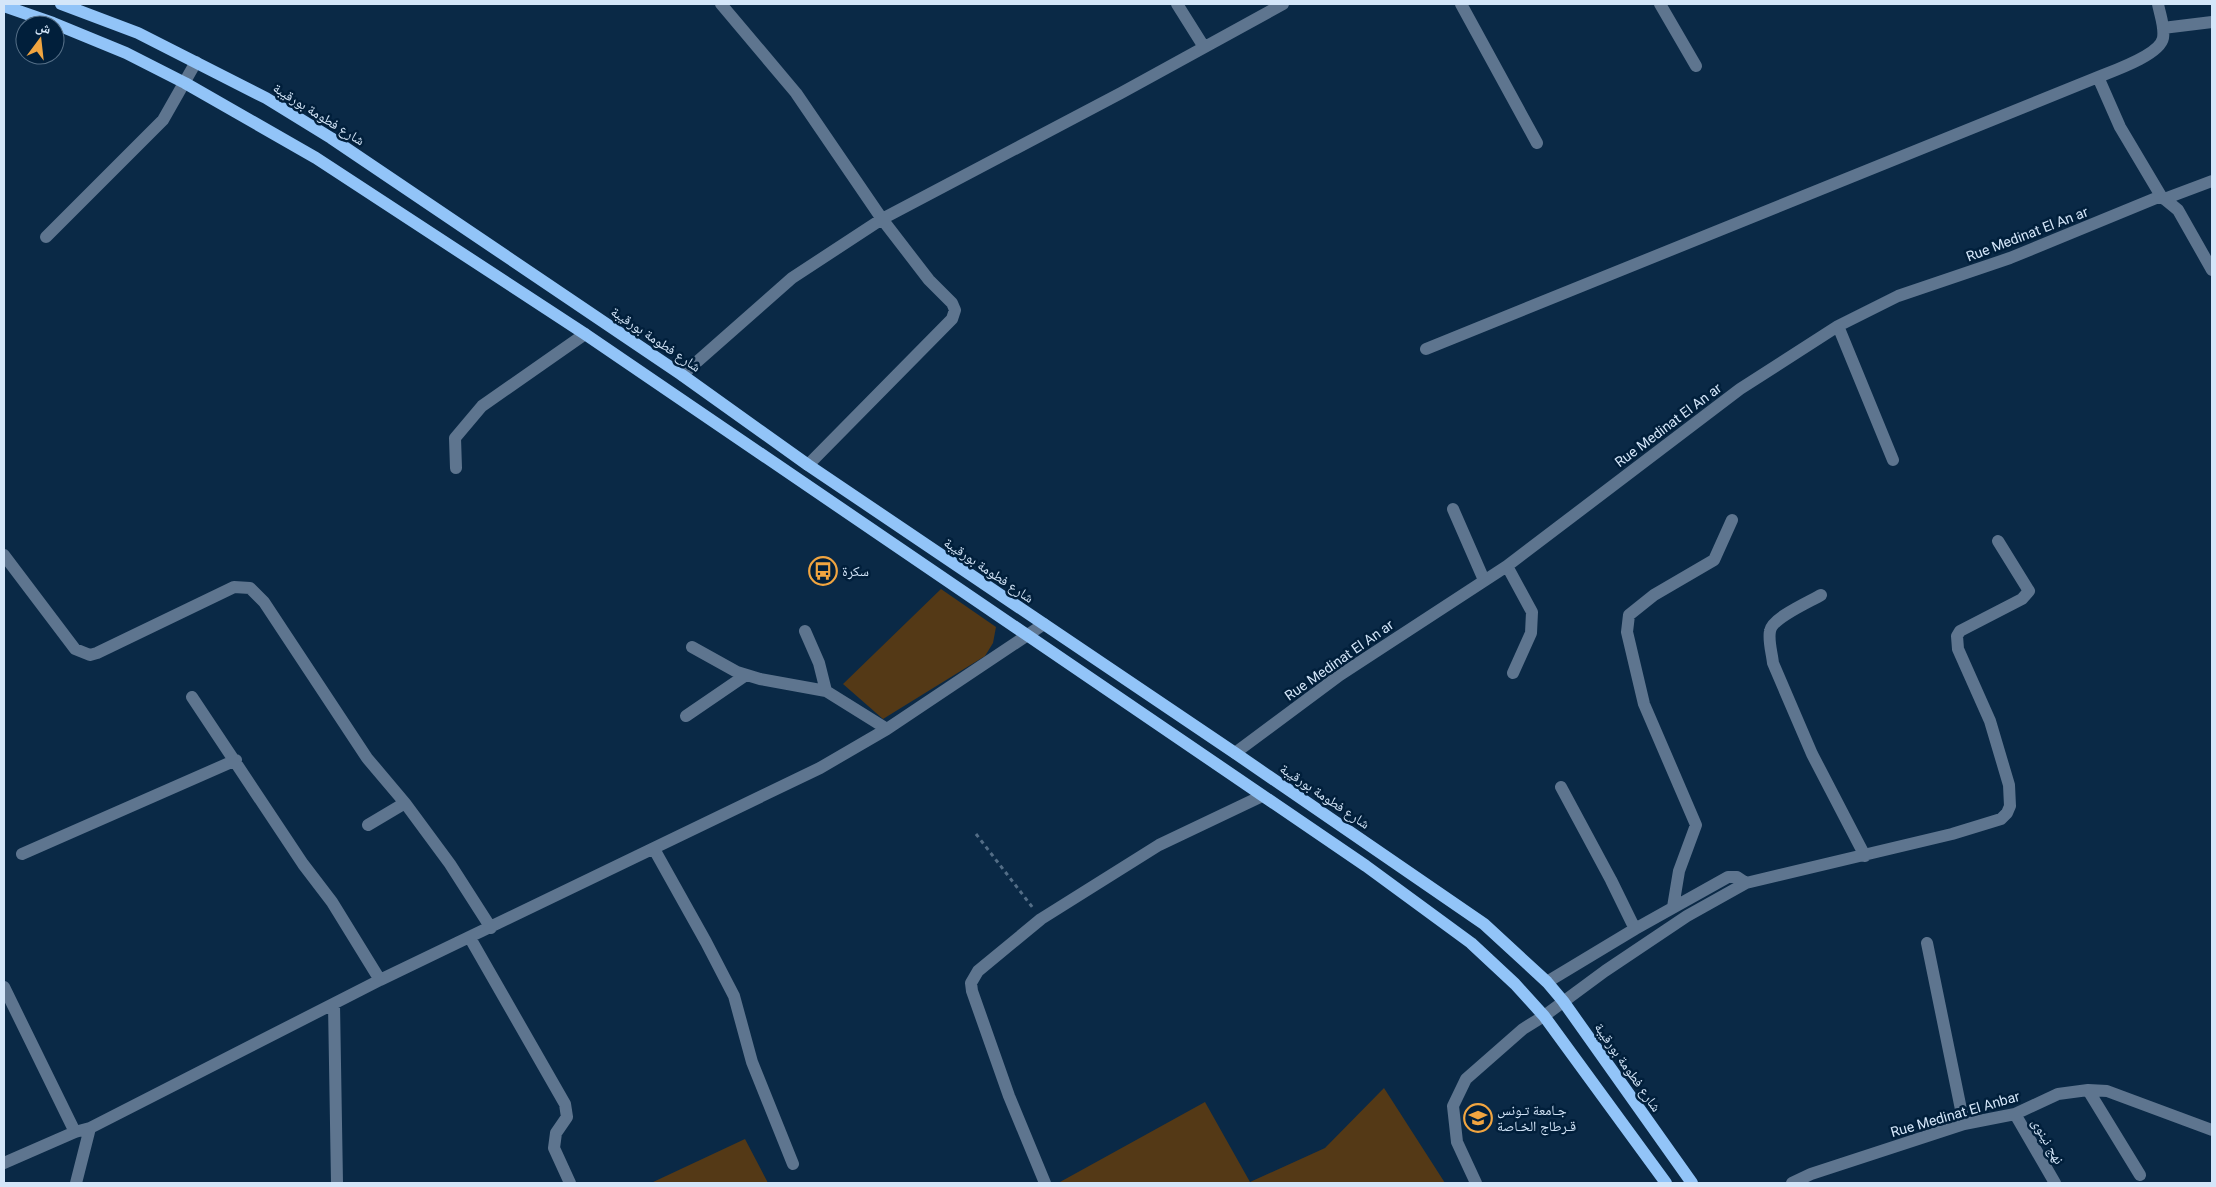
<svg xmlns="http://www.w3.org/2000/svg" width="2216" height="1187" font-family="Roboto,'Noto Naskh Arabic',sans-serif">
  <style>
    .green { fill: #543916 }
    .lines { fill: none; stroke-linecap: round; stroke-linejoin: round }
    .path { stroke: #536d86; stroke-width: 3; stroke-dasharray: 4 4; stroke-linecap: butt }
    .minor { stroke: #5e758f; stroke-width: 12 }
    .major { stroke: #92c4f8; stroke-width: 12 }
    .labels { text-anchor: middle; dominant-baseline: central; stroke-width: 5; stroke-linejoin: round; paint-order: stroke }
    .street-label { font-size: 14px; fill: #d4e6f9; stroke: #011f3b }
    .poi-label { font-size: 14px; fill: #d4e6f9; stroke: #011f3b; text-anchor: start }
  </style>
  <rect width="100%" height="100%" fill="#0a2946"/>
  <path class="green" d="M941,589L996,627L993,643L985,656L883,719L843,684Z
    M1384,1088L1445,1183L1060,1182L1205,1102L1250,1182L1325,1148Z
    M745,1139L768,1183H651Z"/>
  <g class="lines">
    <path class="path" d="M976,834L1033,908"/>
    <path class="minor" d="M721,4L796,93L882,219L929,280L952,303L955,310L952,319L808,465
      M1177,4L1204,47
      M1461,4L1537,143
      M1660,4L1696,66
      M2158,4C2160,15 2165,27 2163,38C2160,55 2113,71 2098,77L2120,127L2161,196L2178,210L2212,270
      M2163,28L2212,22
      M2164,199L2212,181
      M46,237L163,120L196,62
      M1838,326L1893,460
      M1426,349L2098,77
      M682,375L792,278L882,219L1121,93L1283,4
      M456,468L455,438L482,406L585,334
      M1453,509L1484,580
      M4,555L75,649L90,655L97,653L234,587L250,588L264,602L367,758L405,803L450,864L491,928
      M1507,566L1532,612L1531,633L1513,673
      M1821,595C1809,602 1772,618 1770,631C1768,641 1772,653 1773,663L1812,754L1865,856
      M805,631L819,663L826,691L887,729
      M692,647L737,672L760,679L826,691
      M192,697L303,864L332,902L380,980
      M686,716L746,675
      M1235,753L1340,675L1507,566L1740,389L1838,326L1898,296L2010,258L2161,196
      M1561,787L1611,880L1635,929L1728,877H1737L1746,883
      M368,825L405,803
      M654,849L706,942L734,996L752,1062L793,1164
      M22,854L236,760
      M1673,907L1679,871L1696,825L1644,704L1627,632L1629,615L1654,595L1714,560L1732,520
      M470,938L565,1104L567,1117L556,1133L554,1148L570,1183
      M1927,943L1964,1124
      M1547,982L1635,929
      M4,987L75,1132
      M334,1004L337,1183
      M2088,1090L2140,1175
      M2015,1114L2055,1183
      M4,1163L75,1132L90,1128L380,980L820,768L887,729L1044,624
      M76,1183L90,1128
      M1045,1183L1009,1096L972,991L971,983L978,971L1041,919L1159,845L1262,796
      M1476,1183L1457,1142L1453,1106L1466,1079L1523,1029L1544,1016L1605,971L1687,916L1746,883L1952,834L2001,819L2007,813L2010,806L2009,785L1990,721L1958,649L1957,636L1960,631L2022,599L2029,591L1998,541
      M1792,1183L1811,1174L1964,1124L2015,1114L2058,1094L2088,1090L2107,1091L2212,1130"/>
    <path class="major" d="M61,4L138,33L266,98L331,138L682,375L808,465L1235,753L1484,924L1547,982L1563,1001L1692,1183
      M4,6L53,23L126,53L185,83L316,158L585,334L1366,866L1471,943L1515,984L1544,1016L1666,1183"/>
  </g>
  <defs>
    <symbol id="bus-ring" viewBox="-11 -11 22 22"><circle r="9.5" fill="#011f3b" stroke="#f1a540" stroke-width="1.5"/><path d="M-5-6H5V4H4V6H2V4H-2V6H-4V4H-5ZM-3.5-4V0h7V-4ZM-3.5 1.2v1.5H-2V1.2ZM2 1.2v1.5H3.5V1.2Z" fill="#f1a540"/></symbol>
    <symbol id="university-ring" viewBox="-11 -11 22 22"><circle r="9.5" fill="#011f3b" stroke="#f1a540" stroke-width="1.5"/><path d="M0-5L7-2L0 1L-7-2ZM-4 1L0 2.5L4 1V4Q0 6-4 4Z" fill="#f1a540"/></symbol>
  </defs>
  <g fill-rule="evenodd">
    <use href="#bus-ring" x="807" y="555" width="32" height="32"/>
    <use href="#university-ring" x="1462" y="1102" width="32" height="32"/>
  </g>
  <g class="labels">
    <g class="street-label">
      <text transform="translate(319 114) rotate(32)">شارع فطومة بورقيبة</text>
      <text transform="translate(2027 234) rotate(-21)">Rue Medinat El An ar</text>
      <text transform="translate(656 339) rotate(34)">شارع فطومة بورقيبة</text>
      <text transform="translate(1668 425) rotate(-37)">Rue Medinat El An ar</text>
      <text transform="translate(989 570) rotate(34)">شارع فطومة بورقيبة</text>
      <text transform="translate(1339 660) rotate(-35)">Rue Medinat El An ar</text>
      <text transform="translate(1325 796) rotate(34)">شارع فطومة بورقيبة</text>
      <text transform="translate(1628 1067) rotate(55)">شارع فطومة بورقيبة</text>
      <text transform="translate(1955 1114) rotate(-16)">Rue Medinat El Anbar</text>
      <text transform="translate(2048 1141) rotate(60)">نهج نینوى</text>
    </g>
    <g class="poi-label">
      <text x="842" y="571">سكرة</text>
      <text x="1497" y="1110">جـامعة تـونس<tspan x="1497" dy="16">قـرطاج الخـاصة</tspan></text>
    </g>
  </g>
  <rect width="2216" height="1187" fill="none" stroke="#d4e6f9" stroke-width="10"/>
  <g transform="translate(40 40) rotate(15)"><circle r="24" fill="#011f3b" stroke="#556f87"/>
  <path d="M0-4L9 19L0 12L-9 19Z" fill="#f1a540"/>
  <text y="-8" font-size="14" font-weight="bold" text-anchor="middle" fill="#d4e6f9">ش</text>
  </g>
</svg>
